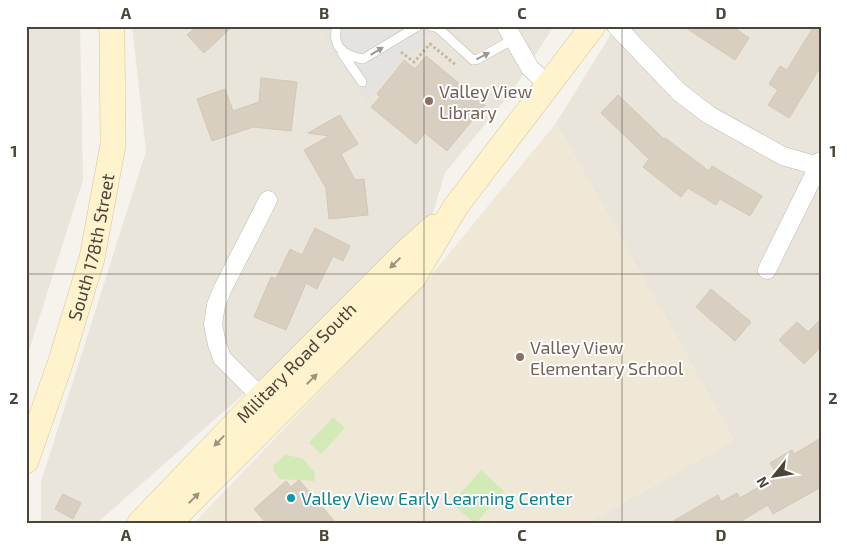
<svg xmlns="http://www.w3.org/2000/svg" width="847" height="549" font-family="'Exo 2',sans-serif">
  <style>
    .residential { fill: #eae5da }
    .education { fill: #efe8d6 }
    .green { fill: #d2eab5 }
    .parking { fill: #e5e3e0 }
    .building { fill: #d8cfc1; stroke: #d3c7b4 }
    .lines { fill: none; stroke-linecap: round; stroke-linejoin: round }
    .lane-casing { stroke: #c2bbae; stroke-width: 10 }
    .street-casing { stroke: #c2bbae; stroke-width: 19 }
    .secondary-casing { stroke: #d6c79b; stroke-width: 26 }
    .path { stroke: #c4b79f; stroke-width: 3; stroke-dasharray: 2.5 2.5; stroke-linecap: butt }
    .lane { stroke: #fff; stroke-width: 9 }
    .street { stroke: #fff; stroke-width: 18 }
    .secondary { stroke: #fff3cd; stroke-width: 25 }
    .oneway { fill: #9c9892 }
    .oneway2 { fill: #9c937c }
    .grid { fill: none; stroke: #4b4439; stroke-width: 1; stroke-opacity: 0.55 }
    .education-dot { fill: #8d6e63; stroke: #fff; stroke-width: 2 }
    .culture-dot { fill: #0f9aa8; stroke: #fff; stroke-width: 2 }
    .labels { text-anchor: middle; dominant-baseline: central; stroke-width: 4; stroke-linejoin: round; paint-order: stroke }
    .education-label { font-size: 18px; fill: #785e54; stroke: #fff; text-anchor: start }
    .street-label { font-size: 18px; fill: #4b4439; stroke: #fff }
    .culture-label { font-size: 18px; fill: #0d838f; stroke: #fff; text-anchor: start }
    .neatline { fill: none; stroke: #4b4439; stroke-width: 2 }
    .grid-label { font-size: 16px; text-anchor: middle; font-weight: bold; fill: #4b4439 }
  </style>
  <rect width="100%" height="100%" fill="#f6f3ec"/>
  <path class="residential" d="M26,26H80L83,180L26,360Z
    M132,26H554L513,90L445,173L427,233L97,523H41V482L146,151Z
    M616,26H821V523H587L734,440L556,123Z"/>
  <path class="education" d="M556,123L734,440L587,523H194L433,273Z"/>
  <path class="green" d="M333,417L345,428L321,454L309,443Z
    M285,455L302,458L315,473L314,481L280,479L273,470L274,465Z
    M481,470L504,491L476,523H474L452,503Z"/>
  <path class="parking" d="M322,26H442L427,36L413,55L408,52L367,101L334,53Z"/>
  <path class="building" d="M197,26H233L204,53L187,35Z
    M683,26H732L749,38L735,60Z
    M814,26H821V66L789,118L768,105L778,90L769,84L780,66L787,70Z
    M426,56L485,105L447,151L425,133L416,144L371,107L380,97L377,94L404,60L415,69Z
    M261,78L297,82L291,131L253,127L212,141L197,99L225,89L233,111L259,102Z
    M618,95L664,139L665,138L709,171L712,166L762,196L750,216L720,199L716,205L688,188L681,197L643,167L649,159L601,113Z
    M340,115L358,144L341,154L355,180L364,179L368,215L329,219L326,188L304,150L329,136L308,133Z
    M315,228L350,246L343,261L333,256L317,289L306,283L286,330L254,317L271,277L276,279L290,249L302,255Z
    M711,289L751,322L735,341L696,307Z
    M821,319V347L804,364L779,340L797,322L808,332Z
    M821,438V487L773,514L768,505L738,523H670L718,495L721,502L737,493L740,498L778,476L770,463L792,450L794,454Z
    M299,480L336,523H266L254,509L286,481L291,487Z
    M63,494L81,503L73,519L55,509Z"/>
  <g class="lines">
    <defs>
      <path id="lane" d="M337,26C331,47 345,56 363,59L418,26
        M430,26L438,28L473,60L478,59L514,39
        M342,53L362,82"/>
      <path id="street" d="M506,26L530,68L548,85
        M616,26L679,92L709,115L783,156L821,167
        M268,200L223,288L216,305L213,324L217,344L222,358L268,404
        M767,270L821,161"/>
      <g id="secondary">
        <path id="s1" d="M26,461L61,361L92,258L113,145L112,34L111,26"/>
        <path id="s2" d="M140,523L261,397L407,251L434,227"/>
        <path d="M169,523L413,278L456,206L593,26"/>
      </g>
    </defs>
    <use href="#lane" class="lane-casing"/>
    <use href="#street" class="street-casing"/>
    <use href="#secondary" class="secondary-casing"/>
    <path class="path" d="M401,52L414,62L430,44L456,65"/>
    <use href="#lane" class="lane"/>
    <use href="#street" class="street"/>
    <use href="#secondary" class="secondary"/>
  </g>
  <defs><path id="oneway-solid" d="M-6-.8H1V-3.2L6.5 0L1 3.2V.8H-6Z" transform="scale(1.25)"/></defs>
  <g class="oneway">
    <use href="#oneway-solid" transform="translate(377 51) rotate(-31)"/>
    <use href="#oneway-solid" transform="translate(483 56) rotate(-27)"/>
  </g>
  <g class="oneway2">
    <use href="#oneway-solid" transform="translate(395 263) rotate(135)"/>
    <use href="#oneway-solid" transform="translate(312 379) rotate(-45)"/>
    <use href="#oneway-solid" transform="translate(219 441) rotate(134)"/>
    <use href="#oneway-solid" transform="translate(194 498) rotate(-45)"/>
  </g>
  <path class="grid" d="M226,26V523M424,26V523M622,26V523M26,274H821"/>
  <g class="education-dot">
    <circle cx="429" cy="101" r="5"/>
    <circle cx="520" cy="357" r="5"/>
  </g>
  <circle class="culture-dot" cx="291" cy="498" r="5"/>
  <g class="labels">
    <g class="education-label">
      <text x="439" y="91">Valley View<tspan x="439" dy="21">Library</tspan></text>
      <text x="530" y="347">Valley View<tspan x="530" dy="21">Elementary School</tspan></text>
    </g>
    <g class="street-label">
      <text stroke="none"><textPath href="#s1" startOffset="224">South 178th Street</textPath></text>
      <text stroke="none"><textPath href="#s2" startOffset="224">Military Road South</textPath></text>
    </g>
    <g class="culture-label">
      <text x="301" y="498">Valley View Early Learning Center</text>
    </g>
  </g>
  <rect width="847" height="549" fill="none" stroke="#ffffff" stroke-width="55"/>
  <g transform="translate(774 476) rotate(240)" stroke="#ffffff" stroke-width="4" paint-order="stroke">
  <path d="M0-4L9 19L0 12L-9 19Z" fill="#4b4439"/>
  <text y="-8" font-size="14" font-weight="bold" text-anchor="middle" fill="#4b4439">N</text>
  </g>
  <rect x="28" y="28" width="792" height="494" class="neatline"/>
  <g class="grid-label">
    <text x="126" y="19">A</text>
    <text x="324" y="19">B</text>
    <text x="522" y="19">C</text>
    <text x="721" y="19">D</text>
    <text x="14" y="157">1</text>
    <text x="833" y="157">1</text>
    <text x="14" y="404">2</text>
    <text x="833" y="404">2</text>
    <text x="126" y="541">A</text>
    <text x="324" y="541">B</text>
    <text x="522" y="541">C</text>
    <text x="721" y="541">D</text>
  </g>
</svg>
